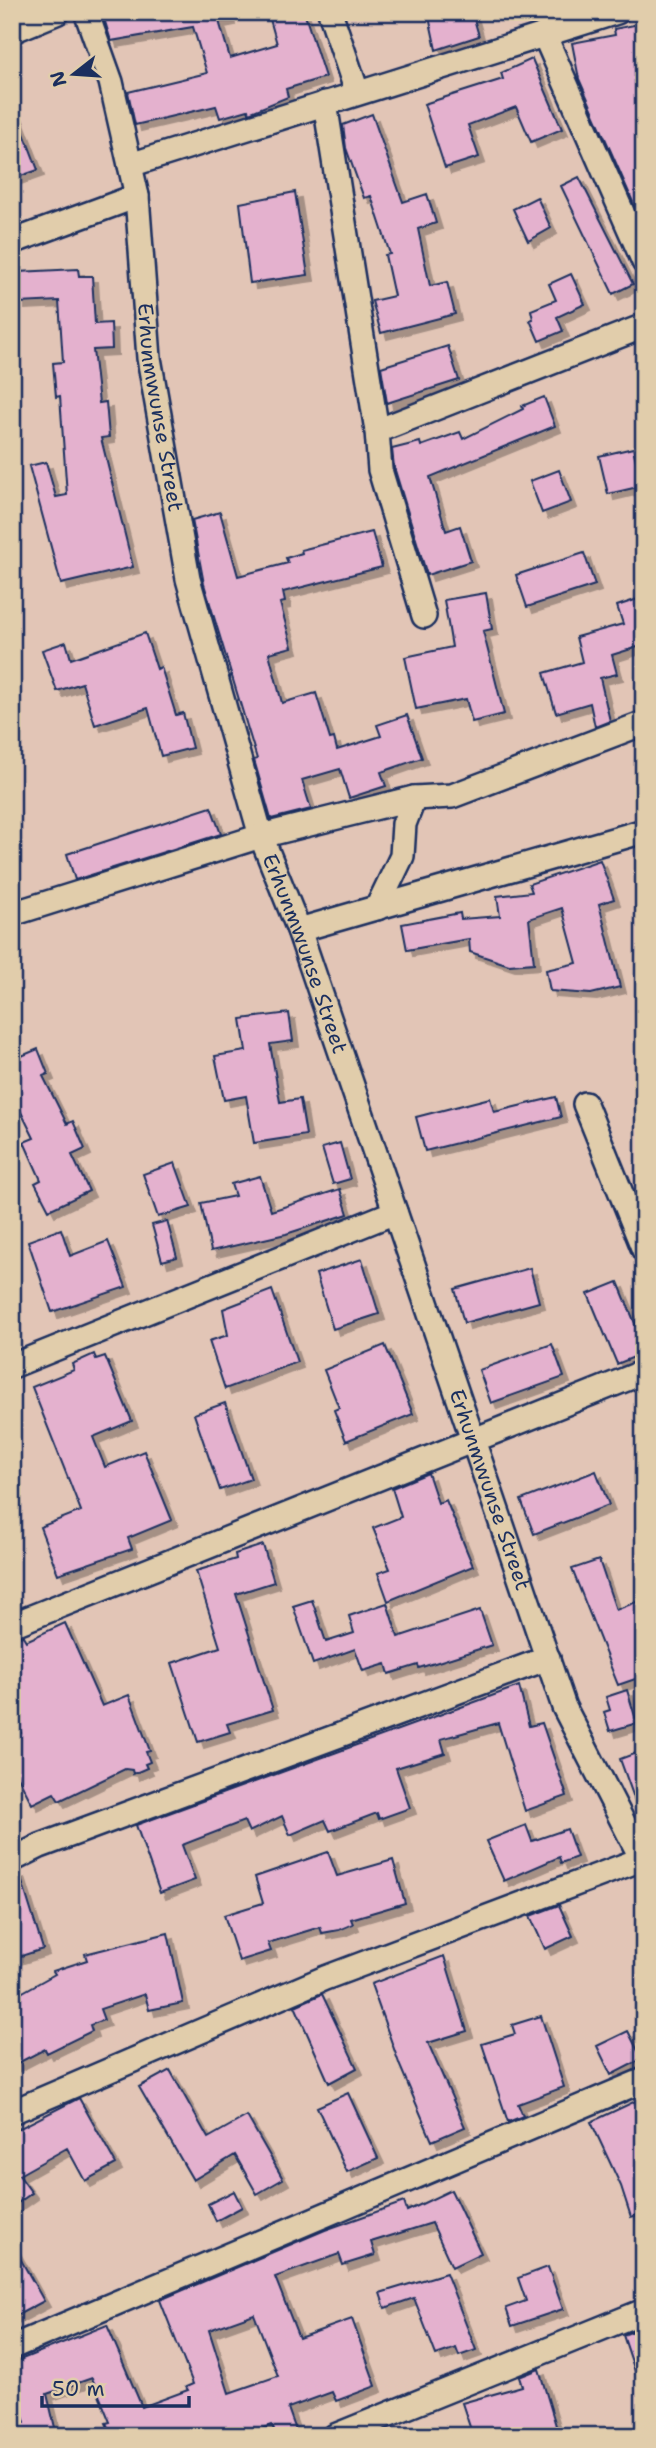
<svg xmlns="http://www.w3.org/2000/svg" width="656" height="2448" font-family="'Shantell Sans',sans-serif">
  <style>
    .building { fill: #e4b1ce; stroke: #1b2f5e; stroke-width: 2; fill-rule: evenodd; filter: url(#shadow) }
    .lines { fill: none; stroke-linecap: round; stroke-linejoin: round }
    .minor-casing { stroke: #1b2f5e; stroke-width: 28 }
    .minor { stroke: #e1cdab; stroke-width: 23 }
    .labels { text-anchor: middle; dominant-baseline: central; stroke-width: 7; stroke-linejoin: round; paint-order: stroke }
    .street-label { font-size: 21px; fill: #1b2f5e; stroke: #e1cdab }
  </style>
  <defs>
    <filter id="shadow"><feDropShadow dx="6" dy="6" stdDeviation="0" flood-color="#0004"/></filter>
  </defs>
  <rect width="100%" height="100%" fill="#e2c5b6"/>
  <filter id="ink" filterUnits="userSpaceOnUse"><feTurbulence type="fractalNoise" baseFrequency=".0143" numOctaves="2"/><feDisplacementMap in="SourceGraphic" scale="14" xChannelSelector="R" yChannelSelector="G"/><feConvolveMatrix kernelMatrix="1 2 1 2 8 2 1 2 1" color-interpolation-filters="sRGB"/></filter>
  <g filter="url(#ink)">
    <path class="building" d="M102,12H228L229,19L219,21L230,58L277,44L268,12H304L325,77L286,89L288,97L249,113L248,110L220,118L216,106L135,125L128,92L207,73L193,27L111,41Z
      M428,12H472L479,36L436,50Z
      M644,23V227L579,79L572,43L615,35L614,29Z
      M532,59L562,129L531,142L516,107L468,125L479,157L445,168L424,104L503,79L501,73Z
      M12,102L38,170L12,179Z
      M372,114L403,202L427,194L436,223L418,229L430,286L447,282L455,314L381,333L372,301L394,296L385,255L390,254L371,196L364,198L346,148L343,125Z
      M579,177L633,284L613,294L561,186Z
      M295,192L308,275L250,283L240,203Z
      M537,197L551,228L528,241L513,209Z
      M78,269L79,276H92L95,324L111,323L112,349L93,350L99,403L106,402L109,437L101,438L133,567L61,584L29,466L46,462L56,497L67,495L60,396L56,397L53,363L63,362L59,301L19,303L18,272Z
      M571,274L585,304L557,317L563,331L539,341L530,320L533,319L531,310L556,300L549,284Z
      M448,346L459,380L387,403L381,367Z
      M544,397L555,426L430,477L446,531L460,526L471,561L427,575L394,467L392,449L420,442L421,446L460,432L463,439L523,409L522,406Z
      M633,448L642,486L608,494L599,456Z
      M559,470L571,502L542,513L530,481Z
      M220,512L238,576L288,563L286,558L302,553L301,550L372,532L382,567L283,592L285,602L280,603L292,647L269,653L282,703L316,693L330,739L334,738L337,750L381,736L377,725L407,715L422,758L381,772L386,786L349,798L340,769L302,780L311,809L271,819L254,760L257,759L204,584L192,520Z
      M584,553L595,585L527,607L516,575Z
      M486,593L492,629L483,631L504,714L472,722L466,699L416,709L405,657L452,647L444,600Z
      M644,597V645L612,655L617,674L600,678L610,721L595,727L590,703L556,713L544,673L582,662L576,637L623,624L617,606Z
      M145,633L157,669L161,667L176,715L183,713L192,748L161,756L148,708L95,725L82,683L57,691L42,650L66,642L71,659Z
      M211,807L221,834L75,880L67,854Z
      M600,860L614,899L599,904L620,987L591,994L550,991L546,970L577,963L562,908L529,919L534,963L509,965L470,952L469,939L407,950L402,924L460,913L461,919L500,916L497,896L532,892L529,884Z
      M289,1013L293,1041L270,1044L280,1102L300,1099L306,1135L254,1143L246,1096L224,1100L215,1056L246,1051L241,1019Z
      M38,1049L48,1074L43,1076L67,1124L73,1121L85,1149L72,1155L89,1191L49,1210L35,1183L41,1180L24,1142L34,1138L12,1094V1060Z
      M556,1097L561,1117L425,1151L416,1117L490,1098L494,1112Z
      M340,1143L350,1179L333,1184L322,1148Z
      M175,1163L191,1207L158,1217L143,1174Z
      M260,1176L271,1211L340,1189L348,1214L286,1234L211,1251L201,1203L235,1196L231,1184Z
      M167,1221L177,1257L162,1261L152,1225Z
      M61,1229L70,1256L108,1241L126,1287L52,1312L28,1241Z
      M362,1259L379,1314L333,1329L316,1274Z
      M530,1268L539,1302L464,1323L455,1289Z
      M618,1282L644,1345V1353L617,1364L588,1294Z
      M272,1290L297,1362L225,1389L209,1341L228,1335L223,1309Z
      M552,1344L564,1377L491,1403L479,1370Z
      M385,1345L413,1414L346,1441L334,1410L339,1408L324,1370Z
      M94,1354L96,1359L105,1356L132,1421L93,1437L105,1467L144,1451L172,1520L128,1538L132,1549L58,1574L40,1527L81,1511L32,1387L74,1370L72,1364Z
      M225,1403L251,1479L220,1490L194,1414Z
      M596,1471L609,1505L534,1534L521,1500Z
      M428,1473L438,1503L446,1500L473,1566L388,1601L378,1573L390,1569L373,1528L401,1517L392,1488Z
      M263,1545L274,1582L236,1594L273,1710L227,1724L230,1732L198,1742L172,1663L220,1647L196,1571L236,1559L235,1554Z
      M599,1560L616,1610L644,1599V1676L618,1685L572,1569Z
      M312,1600L326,1642L354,1633L349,1616L387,1603L398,1637L480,1610L492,1645L419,1668L418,1665L389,1674L386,1664L363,1671L355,1649L313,1664L293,1606Z
      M65,1623L102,1706L129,1695L150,1751L146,1752L150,1762L145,1764L147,1768L133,1774L132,1770L125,1769L59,1801L54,1793L32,1804L12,1765V1738L21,1733L12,1712V1639L23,1636L26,1641Z
      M519,1686L529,1726L542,1723L567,1796L525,1811L498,1723L441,1739L445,1753L396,1768L410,1808L379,1819L377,1813L330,1831L325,1820L290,1835L282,1816L249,1832L244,1821L182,1845L195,1880L160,1893L136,1825Z
      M627,1690L637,1723L610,1731L604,1712L610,1710L606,1697Z
      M644,1750V1819L642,1820L620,1759Z
      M526,1825L532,1841L567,1829L577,1857L561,1863L559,1857L504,1881L486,1841Z
      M328,1852L337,1876L393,1860L405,1903L351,1919L353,1924L339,1930L322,1933L320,1927L268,1943L271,1951L239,1961L224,1915L263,1903L255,1877Z
      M19,1872L43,1949L12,1959V1874Z
      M559,1905L573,1936L545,1949L530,1916Z
      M168,1933L183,2003L149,2010L145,1994L100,2009L104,2020L90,2025L92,2031L47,2053L45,2049L12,2066V1998L55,1974L53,1971L87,1960L85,1954Z
      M444,1956L467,2031L428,2043L465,2127L432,2141L400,2066L371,1984Z
      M322,1994L357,2068L329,2083L295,2006Z
      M541,2016L564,2087L518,2104L523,2116L508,2122L482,2044L515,2034L512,2025Z
      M628,2031L642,2059L611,2075L597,2046Z
      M170,2070L208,2138L247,2116L283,2179L257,2194L235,2155L193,2180L139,2087Z
      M348,2093L378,2158L347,2172L317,2107Z
      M644,2097V2213L631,2217L621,2186L591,2122Z
      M79,2098L116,2164L85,2181L67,2148L19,2175L32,2193L12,2207V2132Z
      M451,2190L481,2253L452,2267L432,2223L371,2242L375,2255L343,2265L339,2254L275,2277L299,2338L352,2319L376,2386L336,2401L332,2392L288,2408L298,2436H276L272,2425L243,2436H112L106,2423L110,2422L92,2378L47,2394L57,2436H12V2426L25,2422L12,2387V2363L107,2325L142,2407L188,2390L186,2387L193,2384L160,2300L325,2230L404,2202L407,2211ZM254,2314L278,2376L229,2393L209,2330Z
      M234,2191L242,2207L216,2221L208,2204Z
      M12,2244L44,2301L12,2318Z
      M548,2267L563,2309L512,2326L506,2308L526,2301L518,2278Z
      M446,2273L476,2350L459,2356L456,2348L436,2355L414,2298L385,2308L380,2293Z
      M644,2327V2388L641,2389L623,2335Z
      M539,2369L557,2429L536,2436H520L517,2427L491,2436H473L462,2403L522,2386L519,2377Z"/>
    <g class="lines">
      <defs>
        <g id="minor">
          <path id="s1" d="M86,12L111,82L137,196L149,358L188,579L261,836L299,930L564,1707L644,1863"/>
          <path d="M330,12L357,92"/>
          <path d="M12,31L58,12"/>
          <path d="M544,34L644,262"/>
          <path d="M325,103L377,431L380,470L424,616"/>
          <path d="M130,165L617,12"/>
          <path d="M12,242L137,196"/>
          <path d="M377,431L644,326"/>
          <path d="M377,908L402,856L404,824L414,798"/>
          <path d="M12,914L261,836L414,798L452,796L644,723"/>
          <path d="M299,930L644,831"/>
          <path d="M585,1104L644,1250"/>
          <path d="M12,1366L395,1212"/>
          <path d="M12,1625L644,1372"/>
          <path d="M12,1860L40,1846L548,1658"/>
          <path d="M12,2112L325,1978L642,1859"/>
          <path d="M12,2347L644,2080"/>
          <path d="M335,2436L644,2311"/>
        </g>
      </defs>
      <use href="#minor" class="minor-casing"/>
      <use href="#minor" class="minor"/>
    </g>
  </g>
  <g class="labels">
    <g class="street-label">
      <text stroke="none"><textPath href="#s1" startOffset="404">Erhunmwunse Street</textPath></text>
      <text stroke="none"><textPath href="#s1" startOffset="971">Erhunmwunse Street</textPath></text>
      <text stroke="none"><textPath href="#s1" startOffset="1538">Erhunmwunse Street</textPath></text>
    </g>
  </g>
  <rect width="656" height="2448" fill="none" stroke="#e1cdab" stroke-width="42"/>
  <rect x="21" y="21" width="614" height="2406" fill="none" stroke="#1b2f5e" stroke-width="2.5" filter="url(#ink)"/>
  <g transform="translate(74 74) rotate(253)" stroke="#e1cdab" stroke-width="5" paint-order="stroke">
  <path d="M0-5L12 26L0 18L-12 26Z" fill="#1b2f5e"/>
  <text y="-10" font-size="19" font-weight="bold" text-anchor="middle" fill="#1b2f5e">N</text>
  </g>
  <path d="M42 2396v10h147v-10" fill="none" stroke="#1b2f5e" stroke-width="3.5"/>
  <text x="52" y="2396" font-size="21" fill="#1b2f5e" stroke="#e1cdab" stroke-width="5" paint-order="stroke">50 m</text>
</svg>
